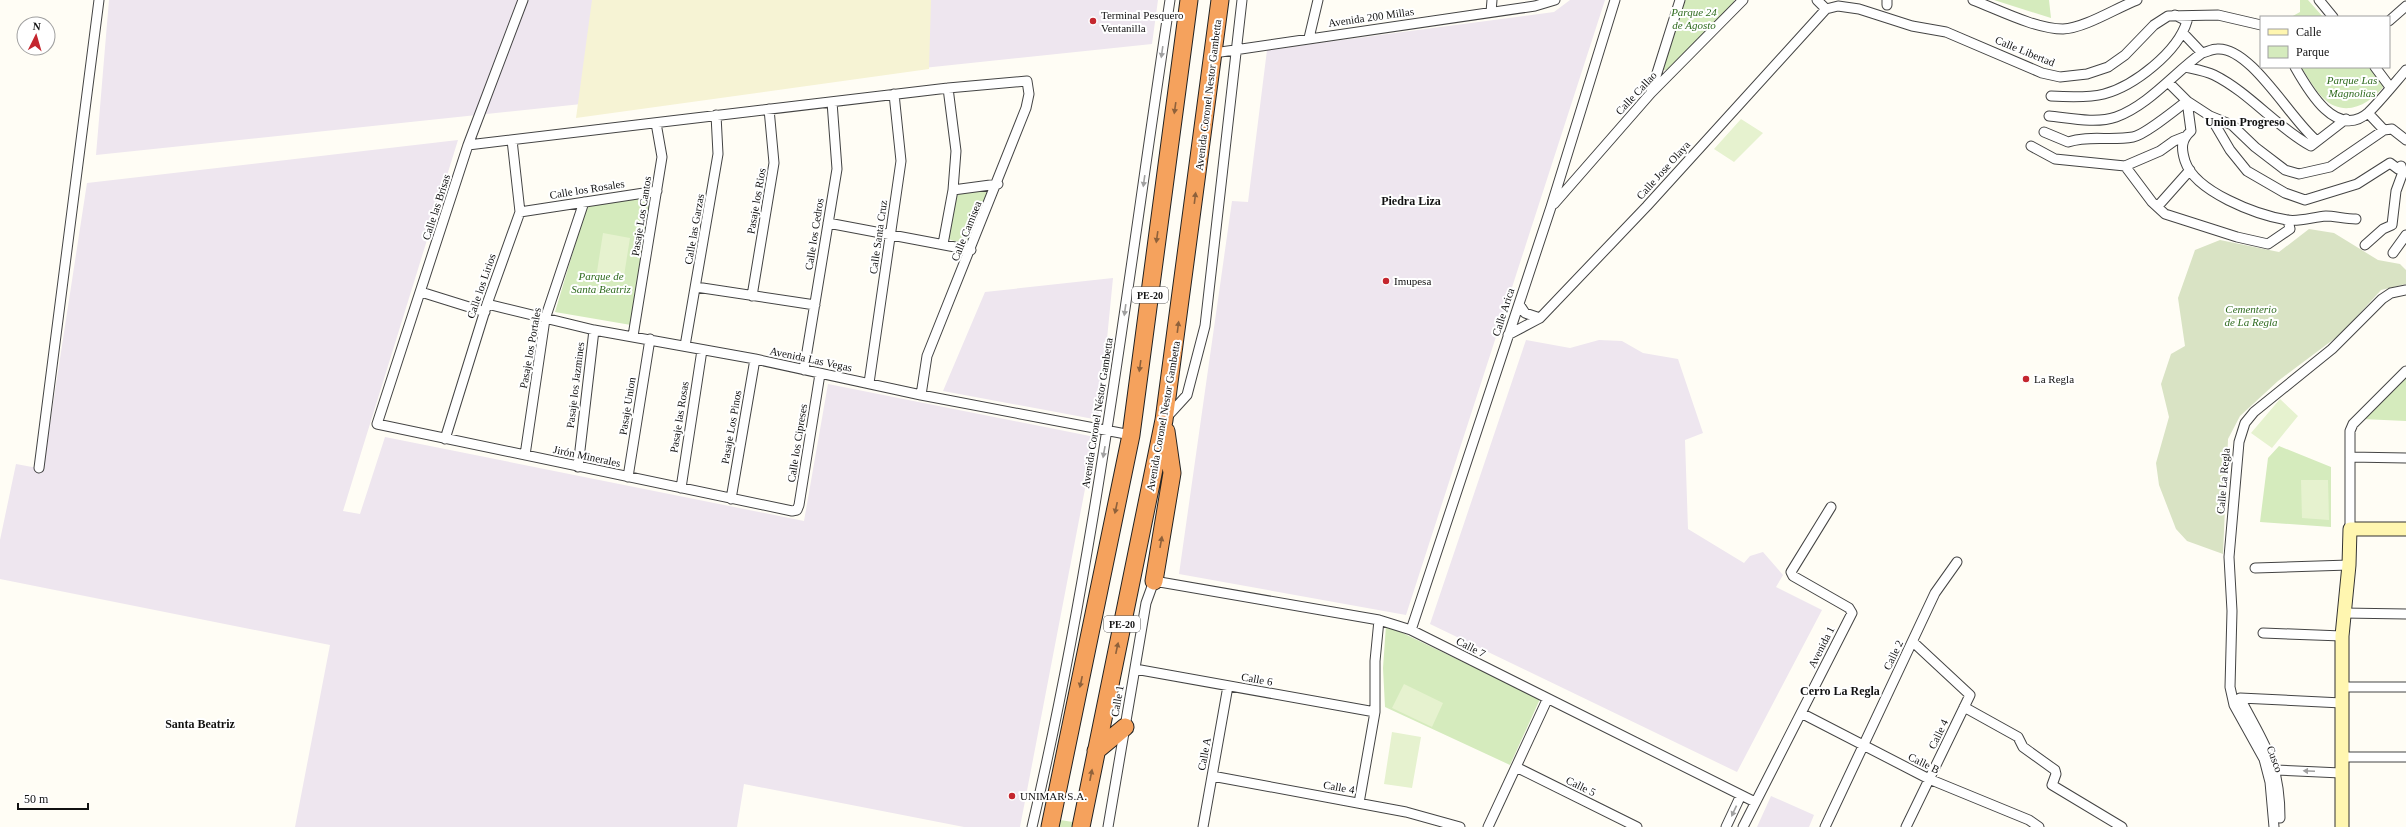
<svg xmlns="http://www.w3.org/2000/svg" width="2406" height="827" font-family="Georgia,serif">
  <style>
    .industrial { fill: #eee6ef }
    .farmland { fill: #f6f3d4 }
    .green { fill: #d5ebbd }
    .cemetery { fill: #d9e3c4 }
    .pitch { fill: #e6f2cf }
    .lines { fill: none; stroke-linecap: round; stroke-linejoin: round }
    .street-casing { stroke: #444; stroke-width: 11 }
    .secondary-casing { stroke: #333; stroke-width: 15 }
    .highway-casing { stroke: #222; stroke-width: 19 }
    .street { stroke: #fff; stroke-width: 9 }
    .secondary { stroke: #fff6b0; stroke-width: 13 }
    .highway { stroke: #f5a25d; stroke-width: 17 }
    .oneway { fill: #a0a0a0 }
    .oneway2 { fill: #8e613b }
    .poi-dot { fill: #c4262e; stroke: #fff; stroke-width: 1.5 }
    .labels { text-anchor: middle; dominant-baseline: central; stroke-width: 4; stroke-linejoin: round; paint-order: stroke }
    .shield { fill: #fff; stroke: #585858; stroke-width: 1 }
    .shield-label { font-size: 10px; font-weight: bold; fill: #111 }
    .park-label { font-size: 11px; font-style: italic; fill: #2f6b1f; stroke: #fff }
    .poi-label { font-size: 11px; fill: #111; stroke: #fff; text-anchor: start }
    .street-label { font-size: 11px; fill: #111; stroke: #fff }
    .neighbourhood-label { font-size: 12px; font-weight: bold; fill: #111; stroke: #fff }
  </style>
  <rect width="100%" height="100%" fill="#fffdf5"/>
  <path class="industrial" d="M109,0H1158L1152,44L96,155Z
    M1570,0H1605L1406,615L1179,574L1232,201L1248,202L1267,50L1554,12Z
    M458,140L343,511L360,514L385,437L804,521L828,384L1095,437L1020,827H964L744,784L737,827H295L330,645L0,579V540L16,464L43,469L87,183Z
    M1113,278L1099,420L943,391L985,292Z
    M1526,340L1570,348L1599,340L1622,341L1643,353L1678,359L1703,433L1685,440L1688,529L1744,563L1750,556L1763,552L1783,575L1776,587L1822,610L1737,772L1430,624Z
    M1771,796L1814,815L1809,827H1757Z"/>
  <path class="farmland" d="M592,0H931L929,69L576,118Z"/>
  <path class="green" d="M1681,0H1734V3L1667,70H1664L1661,69Z
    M1994,0H2049L2051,18Z
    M2300,0H2308L2323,17H2291L2300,12Z
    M2301,67H2369L2385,85C2370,104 2345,119 2323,98C2314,89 2308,77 2301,67Z
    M990,189L969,242L965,244L948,239L956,190Z
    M649,196L651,199L631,325L555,312L587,205Z
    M2406,376V421L2362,419Z
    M2279,446L2331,467V527L2260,522L2268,458Z
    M1386,625L1540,699L1510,765L1385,707L1383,668Z
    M1060,820L1073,822L1072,827H1059Z"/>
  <path class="cemetery" d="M2309,229L2334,233L2378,260L2400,264L2406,270V284L2381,290L2342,333L2278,381L2240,416L2228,439L2223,554L2187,541L2176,529L2159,485L2156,463L2169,417L2161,384L2171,354L2185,346L2178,298L2195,250L2220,240L2279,252Z"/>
  <path class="pitch" d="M1741,119L1763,133L1734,162L1714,149Z
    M603,233L630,238L623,282L596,278Z
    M2280,399L2298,416L2272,448L2251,433Z
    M2301,480H2328L2329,520L2302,518Z
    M1404,684L1443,703L1432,727L1392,708Z
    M1392,732L1421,737L1412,788L1384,784Z"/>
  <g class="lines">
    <defs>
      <path id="street" d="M523,0L468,145L377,424L792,511L797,510L799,505L820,374
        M1817,0L1826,9
        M1973,0C1999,10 2036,29 2063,29C2085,28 2116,8 2137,0
        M2319,0L2333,17
        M1887,5V0
        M1491,12L1492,0
        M2389,21L2406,6
        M1309,38L1318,0
        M1214,53L1535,6L1555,0
        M2202,53C2207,52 2212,49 2217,49C2251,46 2292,122 2317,141
        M2185,67C2194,69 2206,71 2214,75C2250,93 2276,127 2311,146L2346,119
        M2295,67C2308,90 2337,141 2369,112C2382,99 2394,84 2406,70
        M2375,67L2390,87
        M2168,82L2187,101L2191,131C2181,140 2181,148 2185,161C2195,192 2257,215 2287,220C2300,222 2313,217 2326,216C2334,216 2346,219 2356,219
        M1651,92L1680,0
        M2051,96C2067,97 2088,98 2104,94C2134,86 2178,52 2187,21L2175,15
        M2368,113L2384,130L2392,129L2406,140
        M2049,116C2069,118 2096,124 2116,117C2149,105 2174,73 2202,53L2183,33
        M2210,116L2232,125L2255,147L2285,170L2299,174L2330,167L2384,130
        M2044,132L2068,142C2088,135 2111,141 2133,137C2145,135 2176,109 2187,101L2210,116L2230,150L2247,171L2285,193L2305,200L2357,184L2390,163L2398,169L2401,166L2403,172L2396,191L2392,225L2383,229L2365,245
        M468,145L948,88L1027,81L1029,94L1026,108L927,356L921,395
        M2031,146L2055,159L2125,166L2160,151L2174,141L2184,137
        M2125,166L2152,202L2165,214L2237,237L2268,244L2290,229L2288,220
        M953,190L998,184
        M1554,204L1651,93L1743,0
        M2158,206L2190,170
        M520,212L657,191
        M828,223L971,250
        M943,244L953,190L956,151L948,88
        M2393,253L2406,235
        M696,287L815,305
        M421,292L485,312
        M752,296L774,163L769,109
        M487,304L594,330L755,359L921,395L1131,435
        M1519,304L1525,313L1540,318
        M1508,335L1540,318L1647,206L1826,9L1838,6L1859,9L1912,26L1946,32L2042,73L2060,77L2087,74L2108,67L2125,55L2154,25L2168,16L2218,15L2261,25
        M633,336L662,157L656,123
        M685,346L718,154L716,115
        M804,370L837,169L832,102
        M869,383L901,161L894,94
        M1166,418L1187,395L1205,326L1242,0
        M445,439L487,304L520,212L512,140
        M525,455L545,319L584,202
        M2350,457L2406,458
        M578,467L594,330
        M39,468L99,0
        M628,477L650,339
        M681,488L702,350
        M731,499L755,359
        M2350,529V431L2353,424L2406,371
        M2255,568L2349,565
        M2343,613L2406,614
        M1411,630L1551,207L1615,0
        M2263,633L2342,636
        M1135,669L1375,712
        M2342,687H2406
        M1964,707L2018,737L2023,747L2055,770L2056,774L2052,785L2122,827
        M1801,713L1929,779L2029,820L2039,827
        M2343,757H2406
        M1516,767L1637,827
        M2276,770L2341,773
        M1212,776L1406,812L1460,827
        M1359,803L1375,712V661L1379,620
        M2280,818C2280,762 2264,745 2240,698L2342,703
        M1032,827C1096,555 1128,276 1170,0
        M1108,827L1146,603L1154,581L1379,620L1411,630L1755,802
        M1203,827L1228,686
        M1488,827L1547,700
        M1726,827L1741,795
        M1743,827L1852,613L1849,608L1793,576L1791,572L1831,507
        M1825,827L1935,593L1957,562
        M1906,827L1970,695L1913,642
        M2274,827L2270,782L2264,759L2234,705L2230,687L2232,611L2229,557L2239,442L2245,423L2254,412L2332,349L2382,299L2391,293L2406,290"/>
      <path id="secondary" d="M2342,827V636L2349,565L2350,529H2406"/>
      <path id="highway" d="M1154,581L1172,473L1166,431
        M1096,751L1125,727
        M1050,827L1131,435L1189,0
        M1081,827L1164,420L1220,0"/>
    </defs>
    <use href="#street" class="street-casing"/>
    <use href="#secondary" class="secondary-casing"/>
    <use href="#highway" class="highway-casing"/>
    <use href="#street" class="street"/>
    <use href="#secondary" class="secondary"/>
    <use href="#highway" class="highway"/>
  </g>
  <defs><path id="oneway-solid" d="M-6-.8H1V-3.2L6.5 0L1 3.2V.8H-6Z"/></defs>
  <g class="oneway">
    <use href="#oneway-solid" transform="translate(1162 52) rotate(98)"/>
    <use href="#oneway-solid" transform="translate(1144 181) rotate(98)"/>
    <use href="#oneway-solid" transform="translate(1125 310) rotate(98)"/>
    <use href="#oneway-solid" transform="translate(1104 452) rotate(100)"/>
    <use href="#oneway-solid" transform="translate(2309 771) rotate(-178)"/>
    <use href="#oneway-solid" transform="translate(1734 811) rotate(115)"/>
  </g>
  <g class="oneway2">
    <use href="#oneway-solid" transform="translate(1175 108) rotate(98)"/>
    <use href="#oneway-solid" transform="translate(1195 198) rotate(-83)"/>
    <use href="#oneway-solid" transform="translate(1157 237) rotate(98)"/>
    <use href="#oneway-solid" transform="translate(1178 327) rotate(-83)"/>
    <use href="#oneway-solid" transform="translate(1140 366) rotate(98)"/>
    <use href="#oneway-solid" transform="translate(1116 508) rotate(102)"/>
    <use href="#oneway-solid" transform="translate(1161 542) rotate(-80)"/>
    <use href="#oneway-solid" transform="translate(1117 648) rotate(-78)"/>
    <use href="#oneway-solid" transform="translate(1081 682) rotate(102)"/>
    <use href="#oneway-solid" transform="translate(1091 775) rotate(-79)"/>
  </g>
  <g class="poi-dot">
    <circle cx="1093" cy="21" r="4"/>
    <circle cx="1386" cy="281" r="4"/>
    <circle cx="2026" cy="379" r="4"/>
    <circle cx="1012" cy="796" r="4"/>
  </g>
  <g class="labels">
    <g class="shield">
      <rect x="1132" y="287" width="36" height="16" rx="3"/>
      <rect x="1104" y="616" width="36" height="16" rx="3"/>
    </g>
    <g class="shield-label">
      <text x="1150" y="295">PE-20</text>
      <text x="1122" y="624">PE-20</text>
    </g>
    <g class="park-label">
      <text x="1694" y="12">Parque 24<tspan x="1694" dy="13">de Agosto</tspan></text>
      <text x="2352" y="80">Parque Las<tspan x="2352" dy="13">Magnolias</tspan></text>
      <text x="601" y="276">Parque de<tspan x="601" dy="13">Santa Beatriz</tspan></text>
      <text x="2251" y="309">Cementerio<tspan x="2251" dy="13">de La Regla</tspan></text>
    </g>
    <g class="poi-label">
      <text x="1101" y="15">Terminal Pesquero<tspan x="1101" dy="13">Ventanilla</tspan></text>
      <text x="1394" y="281">Imupesa</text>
      <text x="2034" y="379">La Regla</text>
      <text x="1020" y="796">UNIMAR S.A.</text>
    </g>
    <g class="street-label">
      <text transform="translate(1371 17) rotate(-8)">Avenida 200 Millas</text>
      <text transform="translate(2025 51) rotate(22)">Calle Libertad</text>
      <text transform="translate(1636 93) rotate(-47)">Calle Callao</text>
      <text transform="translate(1208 95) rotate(-83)">Avenida Coronel Nestor Gambetta</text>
      <text transform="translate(1663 170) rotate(-48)">Calle Jose Olaya</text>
      <text transform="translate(587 189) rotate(-9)">Calle los Rosales</text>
      <text transform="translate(756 201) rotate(-80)">Pasaje los Rios</text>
      <text transform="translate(436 207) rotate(-72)">Calle las Brisas</text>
      <text transform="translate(641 216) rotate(-81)">Pasaje Los Cantos</text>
      <text transform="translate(694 229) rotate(-80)">Calle las Garzas</text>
      <text transform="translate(966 231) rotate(-68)">Calle Camisea</text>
      <text transform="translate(814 234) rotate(-81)">Calle los Cedros</text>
      <text transform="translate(878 237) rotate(-82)">Calle Santa Cruz</text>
      <text transform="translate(481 286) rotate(-71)">Calle los Lirios</text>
      <text transform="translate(1503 312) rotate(-72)">Calle Arica</text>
      <text transform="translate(530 348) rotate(-80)">Pasaje los Portales</text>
      <text transform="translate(811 359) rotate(12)">Avenida Las Vegas</text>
      <text transform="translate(575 385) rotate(-83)">Pasaje los Jazmines</text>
      <text transform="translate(627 406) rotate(-81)">Pasaje Union</text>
      <text transform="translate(1097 413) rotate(-81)">Avenida Coronel Néstor Gambetta</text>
      <text transform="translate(1163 416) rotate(-80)">Avenida Coronel Nestor Gambetta</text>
      <text transform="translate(679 417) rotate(-81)">Pasaje las Rosas</text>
      <text transform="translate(731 427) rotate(-80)">Pasaje Los Pinos</text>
      <text transform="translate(797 443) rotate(-81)">Calle los Cipreses</text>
      <text transform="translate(587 456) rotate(12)">Jirón Minerales</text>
      <text transform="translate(2223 481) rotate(-85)">Calle La Regla</text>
      <text transform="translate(1471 647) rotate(27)">Calle 7</text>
      <text transform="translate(1821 647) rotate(-63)">Avenida 1</text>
      <text transform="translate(1893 655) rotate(-64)">Calle 2</text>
      <text transform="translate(1257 679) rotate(10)">Calle 6</text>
      <text transform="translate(1117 701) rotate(-80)">Calle 1</text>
      <text transform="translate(1938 734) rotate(-64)">Calle 4</text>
      <text transform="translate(1204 754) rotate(-80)">Calle A</text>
      <text transform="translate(2275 759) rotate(70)">Cusco</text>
      <text transform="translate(1924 763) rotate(26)">Calle B</text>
      <text transform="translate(1581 786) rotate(26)">Calle 5</text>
      <text transform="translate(1339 787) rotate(10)">Calle 4</text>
    </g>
    <g class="neighbourhood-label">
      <text x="2245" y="122">Union Progreso</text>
      <text x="1411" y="201">Piedra Liza</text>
      <text x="1840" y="691">Cerro La Regla</text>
      <text x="200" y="724">Santa Beatriz</text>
    </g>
  </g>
  <rect x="2260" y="16" width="130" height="52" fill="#ffffff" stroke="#a0a0a0"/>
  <rect x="2268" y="29" width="20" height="6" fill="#fff6b0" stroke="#a0a0a0"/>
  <text x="2296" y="36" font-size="12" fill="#111111">Calle</text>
  <rect x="2268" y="46" width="20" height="12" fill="#d5ebbd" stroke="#a0a0a0"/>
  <text x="2296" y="56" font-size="12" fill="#111111">Parque</text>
  <g transform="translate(36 36) rotate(5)"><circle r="19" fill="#ffffff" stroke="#a0a0a0"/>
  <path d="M0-3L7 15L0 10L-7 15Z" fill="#c4262e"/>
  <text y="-6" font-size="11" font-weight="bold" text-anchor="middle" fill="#111111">N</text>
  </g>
  <path d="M18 803v6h70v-6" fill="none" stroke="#111111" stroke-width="2"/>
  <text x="24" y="803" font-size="12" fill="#111111" stroke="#ffffff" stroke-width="3" paint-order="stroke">50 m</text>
</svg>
